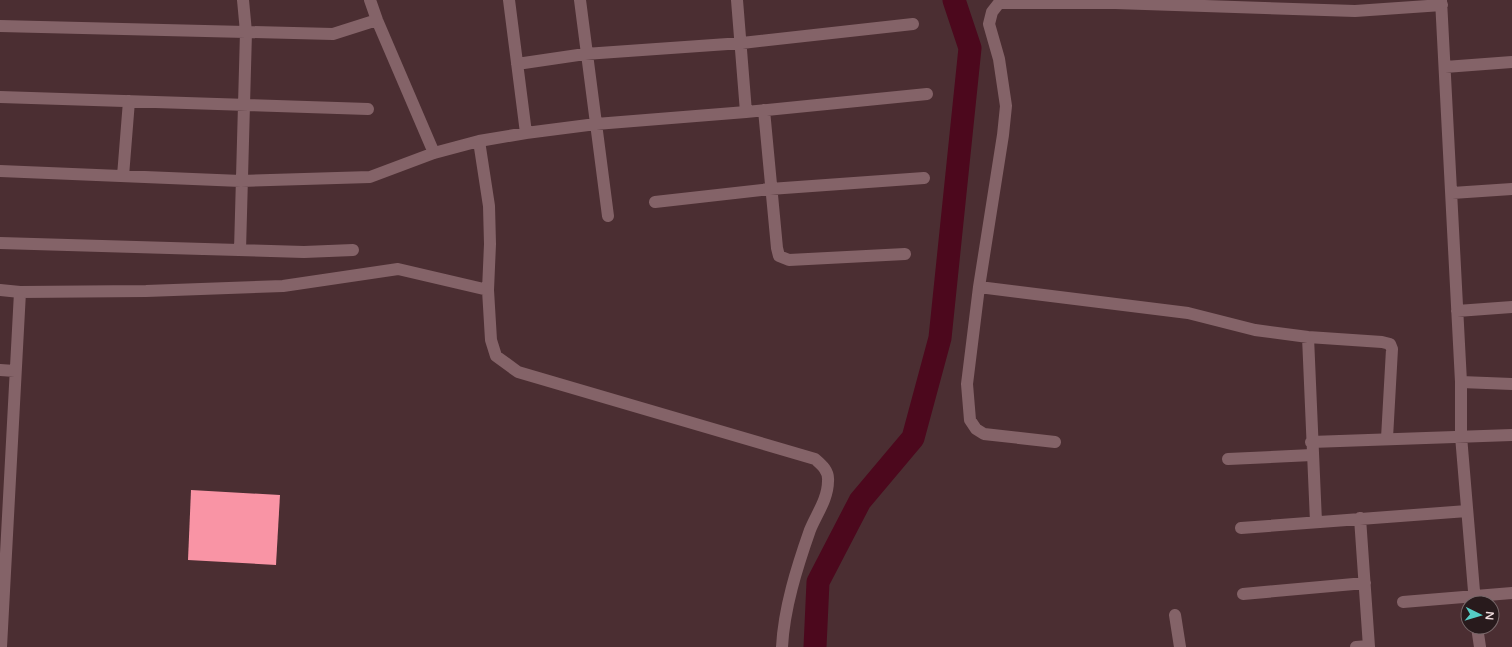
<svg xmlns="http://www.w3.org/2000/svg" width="1512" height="647" font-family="'Varela Round',sans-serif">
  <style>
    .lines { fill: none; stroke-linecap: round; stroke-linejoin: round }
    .river { stroke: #4c081d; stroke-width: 23 }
    .building { fill: #f994a5 }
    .minor { stroke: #846368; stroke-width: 12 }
  </style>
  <rect width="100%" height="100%" fill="#4b2e32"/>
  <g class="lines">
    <path class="river" d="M815,647L818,582L860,501L913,438L940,338L970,48L954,0"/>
  </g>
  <path class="building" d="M191,490L280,495L276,565L188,560Z"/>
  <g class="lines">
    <path class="minor" d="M370,0L377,20L434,153
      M509,0L526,133
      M580,0L608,216
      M737,0L746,112
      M1441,0L1461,382V436L1475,603
      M0,26L333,34L377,20
      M517,64L585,54L742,43L913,24
      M1445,67L1512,62
      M0,97L368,109
      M764,110L777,248L779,256L789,260L905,254
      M479,141L489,206L490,244L488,290L491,340L496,356L518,372L815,459C822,465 829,471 828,481C828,499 816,515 810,530C797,567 784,608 782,647
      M0,171L241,181L370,177L434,153L479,141L526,133L596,124L746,112L927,94
      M123,176L129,101
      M1452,193L1512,189
      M655,202L770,189L924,178
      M0,243L304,252L353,250
      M240,250L246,32L243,0
      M979,287L1188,313L1255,330L1308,337L1382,342L1390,344L1392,349L1387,438
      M0,290L20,292L146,291L283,286L398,269L488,290
      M1457,311L1512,307
      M1308,337L1316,522
      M0,370L15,371
      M1461,382L1512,384
      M1055,442L984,434L976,429L970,420L967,384L979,287L1003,135L1006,106L999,59L989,24L992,12L999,3H1115L1355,11L1442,5
      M1311,442L1512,435
      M1228,459L1312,455
      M1360,518L1369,647
      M1241,528L1467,511
      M1243,594L1365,583
      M1403,602L1512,593
      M1175,615L1180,647
      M1477,627L1480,647
      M1,647L20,292
      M1356,647L1369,646"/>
  </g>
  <g transform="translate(1480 615) rotate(95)"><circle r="19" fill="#281a1c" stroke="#78686a"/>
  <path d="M0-3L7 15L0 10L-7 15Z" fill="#55cdc6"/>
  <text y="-6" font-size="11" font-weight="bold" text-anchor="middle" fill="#f0dcde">N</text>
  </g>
</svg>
